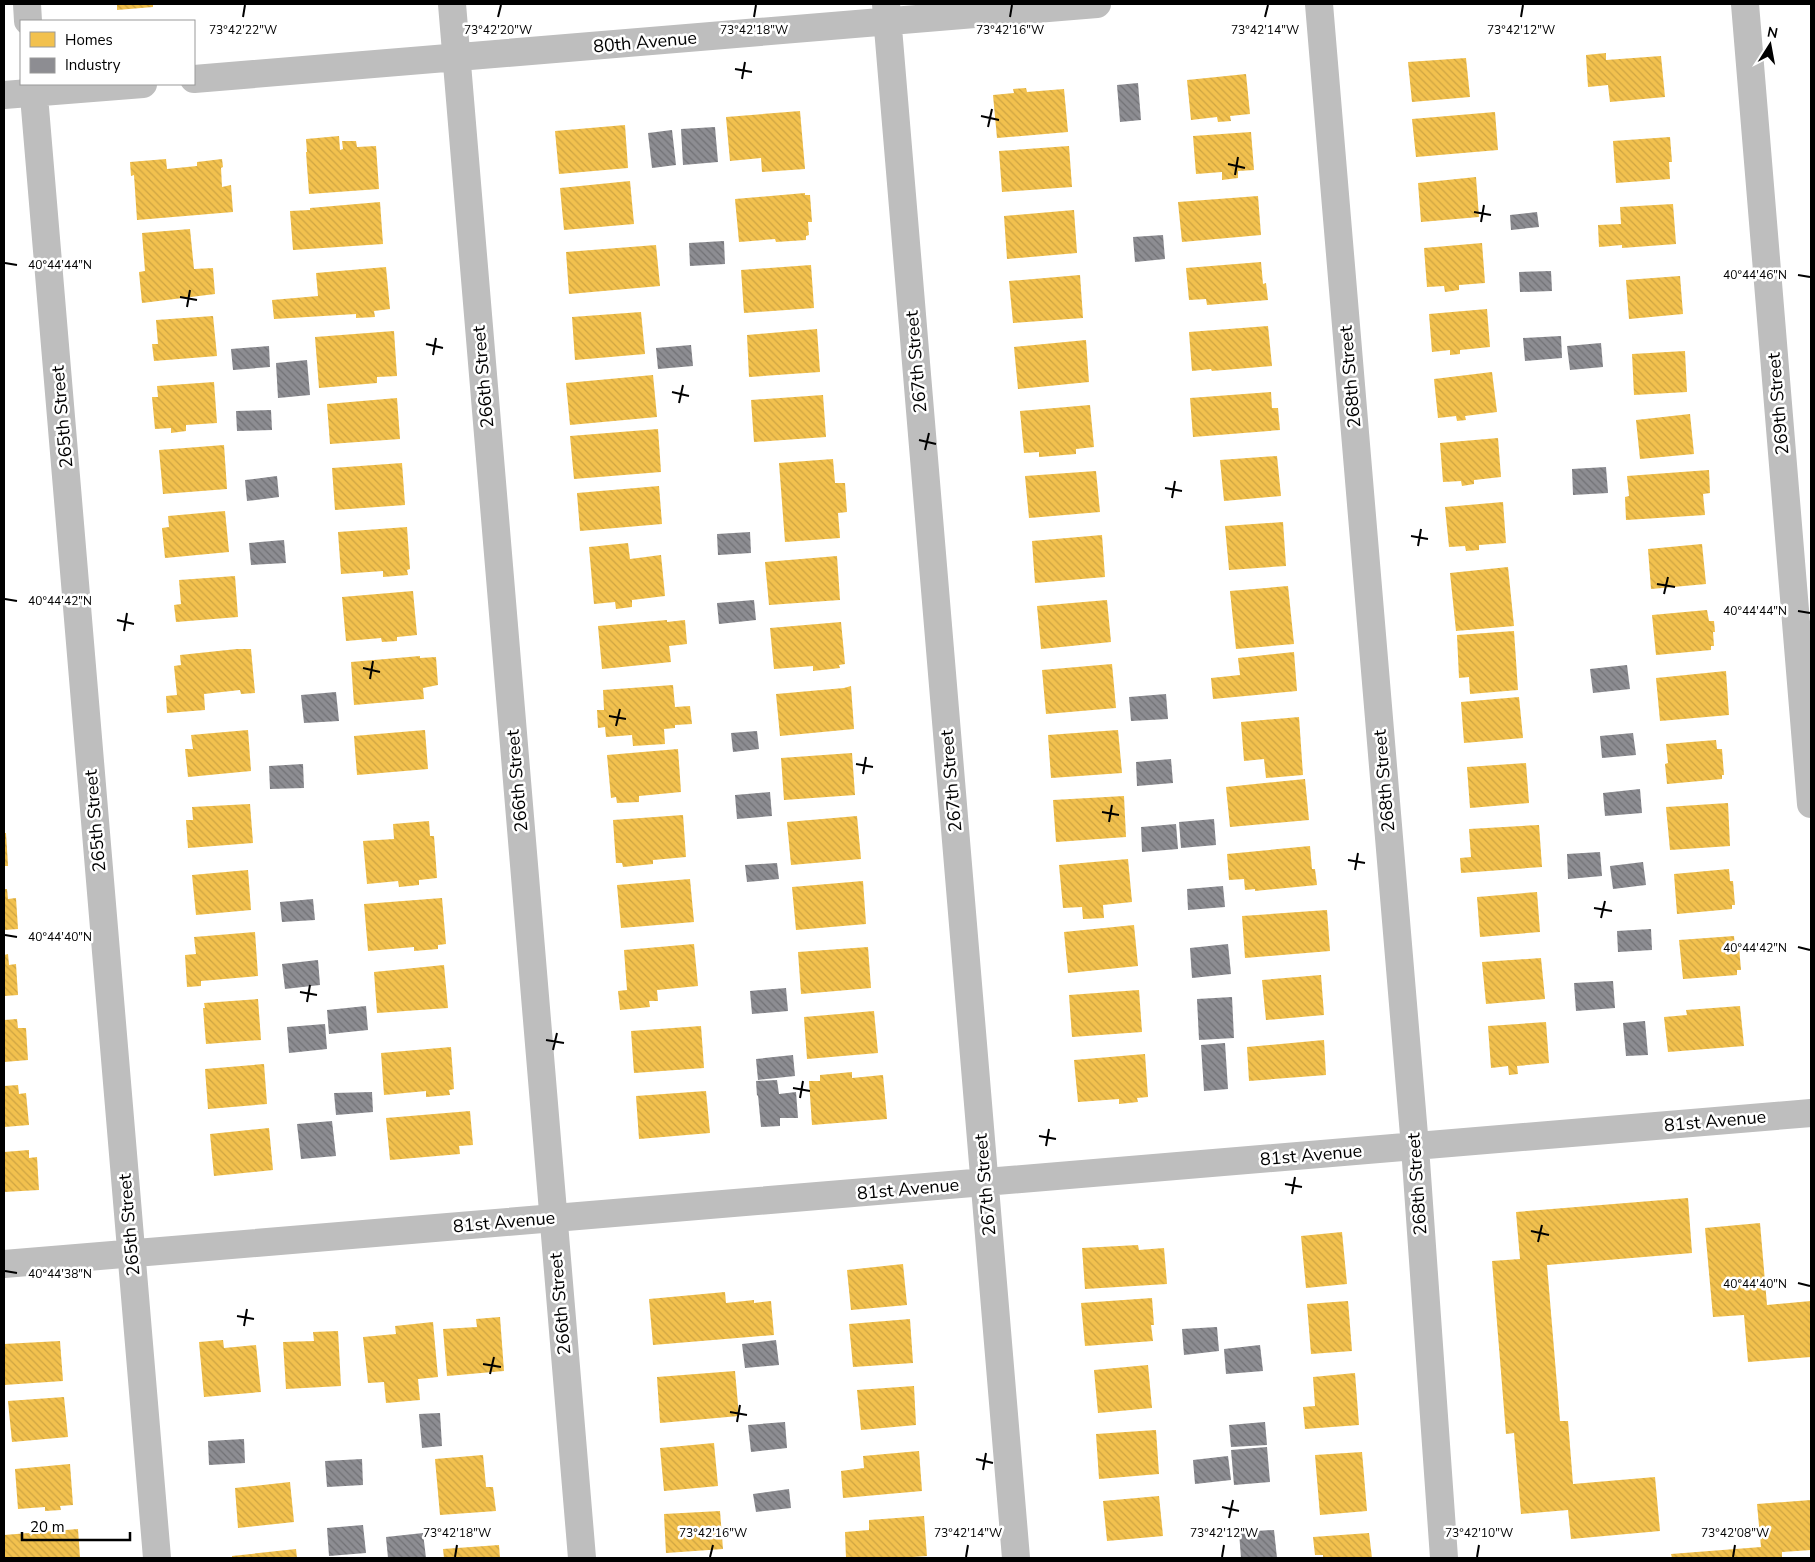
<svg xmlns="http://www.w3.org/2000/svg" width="1815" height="1562" font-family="'Nunito Sans',sans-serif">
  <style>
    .homes { fill: url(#homes-back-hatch) }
    .industry { fill: url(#industry-back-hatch) }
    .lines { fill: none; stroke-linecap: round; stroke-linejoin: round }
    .minor { stroke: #bebebe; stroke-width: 28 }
    .ticks { fill: none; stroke: #000; stroke-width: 2 }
    .labels { text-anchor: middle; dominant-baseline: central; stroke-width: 5; stroke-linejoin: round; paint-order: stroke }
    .street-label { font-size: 18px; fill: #000; stroke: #fff }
    .ticks-label { font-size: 12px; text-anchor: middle; fill: #000; stroke: #fff; stroke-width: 5; stroke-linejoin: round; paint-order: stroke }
  </style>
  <defs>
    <pattern id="homes-back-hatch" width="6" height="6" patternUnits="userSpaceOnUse" patternTransform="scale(1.25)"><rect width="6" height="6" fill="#f2c14e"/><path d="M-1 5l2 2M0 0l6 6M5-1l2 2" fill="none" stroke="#cea442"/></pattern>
    <pattern id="industry-back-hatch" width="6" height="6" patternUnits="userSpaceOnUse" patternTransform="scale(1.25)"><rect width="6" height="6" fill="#8d8d92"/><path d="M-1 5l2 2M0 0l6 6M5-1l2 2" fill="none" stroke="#717175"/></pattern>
  </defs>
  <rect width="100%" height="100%" fill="#fff"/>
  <path class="homes" d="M117,4H153V7L117,10Z
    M1606,53V60L1661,56L1665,97L1610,102L1608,85L1588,87L1586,55Z
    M1466,58L1470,97L1412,102L1408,62Z
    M1246,74L1250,114L1230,116L1231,121L1218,122L1217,117L1191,120L1187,80Z
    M1026,88L1027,92L1064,89L1068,132L997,138L993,95L1014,93L1013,89Z
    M800,111L805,169L762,172L761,158L730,161L726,117Z
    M1495,112L1498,150L1416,157L1412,119Z
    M625,125L628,168L559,174L555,131Z
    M1251,132L1254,170L1238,171V178L1222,180V172L1196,174L1193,136Z
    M339,136L340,150L343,149L342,141H356L357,147L376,146L379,189L309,194L306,152H307L306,139Z
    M1670,137L1672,162H1669L1670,179L1616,183L1613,141Z
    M1069,146L1072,187L1002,192L999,151Z
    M166,159L167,169L197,166V162L222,159L223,167L221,168L222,187L231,185L233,212L137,220L134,175L131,176L130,162Z
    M1476,177L1479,217L1421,222L1418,183Z
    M630,181L634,224L564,230L560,188Z
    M805,193V195H810L812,222H808L809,235L806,236V240L776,242L775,239L739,242L735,199Z
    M1258,196L1261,235L1182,242L1178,202Z
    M380,202L383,244L293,250L290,211L310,210V208Z
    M1673,204L1676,244L1622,248V245L1599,247L1598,225L1621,224L1620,207Z
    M1074,210L1077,253L1007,259L1004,216Z
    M190,229L194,269L213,268L215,294L142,303L139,272L145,271L142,233Z
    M1482,243L1485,283L1459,285V290L1445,292L1444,286L1427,287L1424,248Z
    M656,245L660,286L569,294L566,252Z
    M1261,262L1263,284L1266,283L1268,300L1207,305L1206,299L1189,300L1186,268Z
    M811,265L814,308L744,313L741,270Z
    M386,267L390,309L374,311L375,317L356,318V314L274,319L272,300L318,296L316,273Z
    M1080,275L1083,318L1013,323L1009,281Z
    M1680,276L1683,314L1629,319L1626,280Z
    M1487,309L1490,347L1460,350V354L1450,355V350L1432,352L1429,314Z
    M641,312L645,354L575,360L572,317Z
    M213,316L217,356L154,361L152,344H158L156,320Z
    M1268,326L1272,366L1212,371L1211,369L1192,371L1189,332Z
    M817,329L820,372L749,377L747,335Z
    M394,331L397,376L377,377V383L319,388L315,337Z
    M1086,340L1089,382L1018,389L1014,347Z
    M1685,351L1687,392L1634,395L1632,354Z
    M1492,372L1497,412L1465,416L1466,420L1457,421L1456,416L1438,418L1434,379Z
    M653,375L657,417L570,425L566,383Z
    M214,382L217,423L186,425V431L171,433V428L155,429L152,397H158L157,386Z
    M1271,392L1272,408H1278L1280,430L1193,437L1190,398Z
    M823,395L826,437L754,442L751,400Z
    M397,398L400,439L330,444L327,404Z
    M1090,405L1094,447L1076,449V454L1039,457V452L1024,453L1020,411Z
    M1690,414L1694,454L1640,459L1636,420Z
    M658,429L661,472L574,479L570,436Z
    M1498,438L1501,477L1474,480V484L1462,486L1461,481L1443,482L1440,443Z
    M224,445L227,489L163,494L159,450Z
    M1277,456L1281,496L1224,501L1220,460Z
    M833,459L835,483H845L847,512L838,513L840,538L785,542L779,463Z
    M402,463L405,505L335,510L332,468Z
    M1709,470L1710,493L1703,494L1705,515L1626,520L1625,497L1629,496L1627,476Z
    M1096,471L1100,512L1029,518L1025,476Z
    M659,486L662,524L580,531L577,493Z
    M1503,502L1506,543L1479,545V550L1466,551L1465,546L1449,547L1445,507Z
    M225,511L229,552L165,558L162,528L169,527L168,516Z
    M1283,522L1286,566L1229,570L1225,526Z
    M407,527L410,569L407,570L408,575L383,577V571L341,574L338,532Z
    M1102,535L1105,577L1035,583L1032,541Z
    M628,543L630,559L661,555L665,596L632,600V607L616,609L615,602L594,604L589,547Z
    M1702,544L1706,584L1651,589L1648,549Z
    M837,556L840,600L769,605L765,562Z
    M1508,567L1514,626L1456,631L1450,573Z
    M235,576L238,617L176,622L174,605L181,604L179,580Z
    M1288,586L1294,644L1236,649L1230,591Z
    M413,591L417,635L397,637V641L382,642L381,638L346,641L342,597Z
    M1107,600L1111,642L1041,649L1037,606Z
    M1707,610L1709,621H1714L1715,632H1713L1714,646H1711V650L1656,655L1652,615Z
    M667,620V622L685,620L687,644L669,646L671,662L602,669L598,626Z
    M841,622L845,664L839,665L840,668L813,671V666L774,669L770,628Z
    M1514,631L1518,690L1470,694L1469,677L1459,678L1457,635Z
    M237,649H251L255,693L241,694L240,690L204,694L205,710L167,713L166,696L177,695L174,666L181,665L180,655Z
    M1294,652L1297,691L1213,699L1211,678L1240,675L1238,658Z
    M420,656V658L436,657L438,685L423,688L424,699L354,705L351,662Z
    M1112,664L1116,708L1046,714L1042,670Z
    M1726,671L1729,715L1660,721L1656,678Z
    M673,685L675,707L690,706L692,724L675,725V728L664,729L665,744L633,746L632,735L606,737L605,727L598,728L597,710H604L603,690Z
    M851,686L854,729L780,736L776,694L844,688Z
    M1519,697L1523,738L1464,743L1461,702Z
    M1299,717L1303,775L1266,778L1264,759L1244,761L1241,722Z
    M248,730L251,771L188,777L185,749H193L191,735Z
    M425,730L428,769L357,775L354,736Z
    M1118,730L1122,773L1051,778L1048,735Z
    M1716,740L1717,749H1722L1724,775H1722V779L1667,784L1665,764L1668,763L1666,744Z
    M678,749L681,792L639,796V802L617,803L616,797L611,798L607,755Z
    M852,753L855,795L784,800L781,758Z
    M1526,763L1529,803L1470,808L1467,767Z
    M1305,779L1309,820L1230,827L1226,787Z
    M1124,796L1126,837L1056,842L1053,800Z
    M1728,803L1730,846L1670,850L1666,807Z
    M250,804L253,843L188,848L186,820H193L192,807Z
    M683,815L686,857L653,860V864L623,867L622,863H616L613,820Z
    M857,816L861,859L791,865L787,822Z
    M429,821L430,836H434L437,878L419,880V885L399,887L398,881L367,884L363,841L394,839L393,824Z
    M1539,825L1542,867L1461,873L1460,858L1471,857L1469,829Z
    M4,833H6L8,866H4Z
    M1310,846L1312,869H1315L1317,885L1255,891V889L1245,890L1244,879L1229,880L1227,854Z
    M1128,859L1132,902L1103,905L1104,918L1083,919L1082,907L1063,908L1059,865Z
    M1729,869L1730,881H1733L1735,905H1732V909L1677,914L1674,874Z
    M248,870L251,910L196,915L192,875Z
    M690,879L694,922L621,928L617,885Z
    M863,881L866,924L796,930L792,887Z
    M4,889H7L8,899L16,898L18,929L4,930Z
    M1537,892L1540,932L1480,937L1477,897Z
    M442,898L446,944L438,945V949L414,951V947L368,951L364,904Z
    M1327,910L1330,951L1245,958L1242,916Z
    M1134,925L1138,966L1068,973L1064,932Z
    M255,932L258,976L201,981V986L187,987L185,955L196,954L194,937Z
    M1734,936L1735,948L1739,947L1741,970H1737V975L1683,979L1679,940Z
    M694,944L698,986L657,990L658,1001H649L650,1007L620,1010L618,991L627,990L624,950Z
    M868,947L871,988L801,994L798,952Z
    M8,954L9,965L16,964L18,995L4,996V955Z
    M1541,958L1545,999L1486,1004L1482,962Z
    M444,965L448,1008L377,1013L374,972Z
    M1321,975L1324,1015L1266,1020L1262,980Z
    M1139,990L1142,1032L1072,1037L1069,995Z
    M258,999L261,1040L206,1044L203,1008H205L204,1003Z
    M1740,1006L1744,1046L1668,1052L1664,1017L1687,1015L1686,1010Z
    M874,1011L878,1053L807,1059L804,1017Z
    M17,1019L18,1028H26L28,1060L4,1062V1020Z
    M1546,1022L1549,1063L1517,1066L1518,1074L1509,1075L1508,1066L1491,1068L1488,1026Z
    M701,1026L704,1068L634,1073L631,1031Z
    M1324,1040L1326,1075L1249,1081L1247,1047Z
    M451,1047L454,1089L449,1090L450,1095L426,1097V1091L384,1095L381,1053Z
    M1145,1054L1148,1097L1137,1098L1138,1102L1119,1104V1099L1078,1102L1074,1060Z
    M264,1064L267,1104L208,1109L205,1069Z
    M852,1072V1078L883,1075L887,1119L812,1125L809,1081H820V1075Z
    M18,1085L19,1094L26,1093L29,1125L4,1127V1086Z
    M706,1091L710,1133L639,1139L636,1096Z
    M470,1111L473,1145L459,1146L460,1154L390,1160L386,1118Z
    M269,1128L273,1170L214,1176L210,1134Z
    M29,1150V1158L37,1157L39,1190L4,1192V1152Z
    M1688,1198L1692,1253L1547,1265L1560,1421H1568L1573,1484L1655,1477L1660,1531L1571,1539L1568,1510L1521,1514L1514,1433L1506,1434L1492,1261L1520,1259L1516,1212Z
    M1760,1223L1767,1305L1811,1301V1357L1748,1362L1744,1315L1713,1317L1705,1228Z
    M1342,1232L1347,1284L1306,1288L1301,1236Z
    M1138,1245L1139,1250L1164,1248L1167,1284L1085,1289L1082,1248Z
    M903,1264L907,1305L851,1310L847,1270Z
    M725,1292L726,1303L754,1300V1303L771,1301L774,1335L653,1345L649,1299Z
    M1152,1298L1154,1325H1151L1153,1341L1085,1346L1081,1303Z
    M1348,1301L1352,1351L1311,1354L1307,1304Z
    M500,1317L504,1371L447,1376L443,1329L477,1327L476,1319Z
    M910,1319L913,1363L853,1367L849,1324Z
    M433,1322L438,1377L418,1379L420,1400L386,1403L384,1382L368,1383L363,1337L396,1334L395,1326Z
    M338,1331L341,1386L286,1389L283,1342L314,1341L313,1332Z
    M223,1340L224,1348L256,1345L261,1392L204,1397L199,1342Z
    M60,1341L63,1381L4,1385V1344Z
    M1148,1365L1152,1408L1098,1413L1094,1370Z
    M735,1371L739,1416L660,1423L657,1377Z
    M1355,1373L1359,1425L1305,1429L1303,1407L1315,1406L1313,1377Z
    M914,1386L916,1425L861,1430L857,1390Z
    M64,1397L68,1437L12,1442L8,1401Z
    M1156,1430L1159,1474L1099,1479L1096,1434Z
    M714,1443L718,1486L664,1491L660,1448Z
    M919,1451L922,1491L843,1498L841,1471L864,1468L863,1456Z
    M1362,1452L1367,1511L1320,1515L1315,1455Z
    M483,1455L486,1487H493L496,1511L440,1515L435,1459Z
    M70,1464L73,1505L60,1506L61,1510L45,1511V1507L18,1509L15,1469Z
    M290,1482L294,1522L238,1528L235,1488Z
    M1159,1496L1163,1536L1107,1541L1103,1501Z
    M1811,1500V1550L1782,1552V1558H1672L1671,1554L1761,1547L1757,1504Z
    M720,1511L723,1549L666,1553L664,1514Z
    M924,1516L927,1556L898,1558H846L845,1532L869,1530V1520Z
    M78,1529L80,1558H4V1535Z
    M1369,1533L1372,1558H1323V1555H1315L1313,1537Z
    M499,1545L500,1558H444L443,1549Z
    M296,1549L297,1558H232V1556Z"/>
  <path class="industry" d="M1138,83L1141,120L1120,122L1117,85Z
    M715,127L718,162L683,165L681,129Z
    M672,130L676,165L652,168L648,133Z
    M1537,212L1539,227L1511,230L1510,215Z
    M1163,235L1165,259L1135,262L1133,237Z
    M724,241L725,264L690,266L689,243Z
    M1551,271L1552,291L1520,292L1519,272Z
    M1561,336L1562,358L1525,361L1523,338Z
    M1601,343L1603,367L1570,370L1567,346Z
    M691,345L693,366L658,369L656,348Z
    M269,346L270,367L233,370L231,349Z
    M307,360L310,395L278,398L276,363Z
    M271,410L272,430L237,431L236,411Z
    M1606,467L1608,493L1573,495L1572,469Z
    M277,476L279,497L247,501L245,480Z
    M750,532L751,553L718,555L717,534Z
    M284,540L286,563L251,565L249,543Z
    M754,600L756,620L719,624L717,603Z
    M1627,665L1630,689L1593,693L1590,669Z
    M336,692L339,721L304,723L301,695Z
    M1166,694L1168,719L1131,721L1129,697Z
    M757,731L759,749L733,752L731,733Z
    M1633,733L1636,755L1602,758L1600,736Z
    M1171,759L1173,783L1137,786L1136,762Z
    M303,764L304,788L270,789L269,766Z
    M1640,789L1642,813L1605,816L1603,793Z
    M770,792L772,816L737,819L735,795Z
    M1214,819L1216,845L1181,848L1179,822Z
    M1176,824L1178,849L1142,852L1141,827Z
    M1600,852L1602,876L1568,879L1567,854Z
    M1643,862L1646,885L1613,889L1610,866Z
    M777,863L779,879L747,882L745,865Z
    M1223,886L1225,907L1188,910L1187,889Z
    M313,899L315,920L282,922L280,902Z
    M1651,929L1652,950L1618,952L1617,931Z
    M1228,944L1231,974L1192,978L1190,948Z
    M318,960L320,985L285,989L282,964Z
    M1613,981L1615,1008L1576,1011L1574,983Z
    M786,988L788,1011L752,1014L750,991Z
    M1232,997L1234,1038L1199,1040L1197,999Z
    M366,1006L368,1030L329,1034L327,1010Z
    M1645,1021L1648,1055L1626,1056L1623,1023Z
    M325,1024L327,1049L289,1053L287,1027Z
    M1225,1043L1228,1089L1204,1091L1201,1045Z
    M793,1055L795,1076L758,1080L756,1059Z
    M777,1080L779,1094L796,1092L798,1118H780V1126L761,1127L758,1095L757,1096L756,1081Z
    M372,1092L373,1112L336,1115L334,1093Z
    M332,1121L336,1156L301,1159L297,1124Z
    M1217,1327L1219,1351L1184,1355L1182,1329Z
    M776,1340L779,1365L745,1368L742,1344Z
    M1260,1345L1263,1371L1226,1374L1224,1349Z
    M440,1413L442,1446L422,1448L419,1414Z
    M785,1422L787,1448L751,1452L748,1425Z
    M1265,1422L1267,1445L1231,1447L1229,1425Z
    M244,1439L245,1463L209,1465L208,1441Z
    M1267,1447L1270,1482L1234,1485L1231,1450Z
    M1228,1456L1231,1480L1195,1484L1193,1460Z
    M362,1459L363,1485L327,1487L325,1461Z
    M789,1489L791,1508L756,1512L753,1494Z
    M363,1525L366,1553L329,1556L327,1528Z
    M1274,1530L1277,1558H1241L1239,1532Z
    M423,1533L426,1558H388L386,1537Z"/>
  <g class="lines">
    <path class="minor" d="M27,4L28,21
      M452,4L582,1558
      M886,4L1016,1558
      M1319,4L1415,1147L1444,1558
      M1745,4L1811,804
      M194,79L1097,4
      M33,84L157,1558
      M4,95L143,84
      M4,1264L1811,1113"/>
  </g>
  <path class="ticks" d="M243,17L245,5M498,17L501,5M754,17L756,5M1010,17L1012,5M1265,17L1268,5M1521,17L1523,5M735,69L752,72M742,79L745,62M981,116L999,120M988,127L992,109M1228,164L1245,168M1235,175L1238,157M1474,212L1491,215M1481,222L1484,205M5,263L17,265M1798,275L1810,277M180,297L197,300M187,307L190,290M426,344L443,348M433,355L436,338M672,392L689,396M679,403L683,385M919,440L936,444M925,450L929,433M1165,488L1182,491M1172,498L1175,481M1411,536L1428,539M1418,546L1421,529M1657,584L1675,587M1664,594L1668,577M5,599L17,601M1798,611L1810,613M117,620L134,624M124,631L127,613M363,668L380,672M370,679L373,661M609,716L626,719M616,726L620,709M856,764L873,767M863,774L866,757M1102,812L1119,815M1109,822L1112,805M1348,860L1365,863M1355,870L1358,853M1594,908L1612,911M1601,918L1605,901M5,935L17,937M1798,947L1810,950M300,992L317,995M307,1002L310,985M546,1040L564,1043M553,1050L557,1033M793,1088L810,1091M800,1098L803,1081M1039,1136L1056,1139M1046,1146L1049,1129M1285,1184L1302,1187M1292,1194L1295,1177M1531,1231L1549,1235M1538,1242L1542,1225M5,1271L17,1273M1798,1283L1810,1286M237,1316L254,1319M244,1326L247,1309M483,1364L501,1367M490,1374L494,1357M730,1412L747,1415M737,1422L740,1405M976,1459L993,1463M983,1470L986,1453M1222,1507L1239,1511M1229,1518L1233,1500M455,1557L457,1545M710,1557L713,1545M966,1557L968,1545M1222,1557L1224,1545M1477,1557L1479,1545M1733,1557L1735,1545"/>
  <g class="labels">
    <g class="street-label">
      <text transform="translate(645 42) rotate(-5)">80th Avenue</text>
      <text transform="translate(916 362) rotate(-95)">267th Street</text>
      <text transform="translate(483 377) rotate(-95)">266th Street</text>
      <text transform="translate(1350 377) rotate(-95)">268th Street</text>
      <text transform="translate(1778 404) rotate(-95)">269th Street</text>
      <text transform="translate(62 417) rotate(-95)">265th Street</text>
      <text transform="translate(517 781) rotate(-95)">266th Street</text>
      <text transform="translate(951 781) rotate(-95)">267th Street</text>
      <text transform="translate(1384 781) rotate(-95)">268th Street</text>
      <text transform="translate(95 821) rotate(-95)">265th Street</text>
      <text transform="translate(1715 1121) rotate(-5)">81st Avenue</text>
      <text transform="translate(1311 1155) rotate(-5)">81st Avenue</text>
      <text transform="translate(1417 1184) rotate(-94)">268th Street</text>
      <text transform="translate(985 1185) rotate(-95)">267th Street</text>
      <text transform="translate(908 1189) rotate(-5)">81st Avenue</text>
      <text transform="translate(504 1222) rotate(-5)">81st Avenue</text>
      <text transform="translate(129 1225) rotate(-95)">265th Street</text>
      <text transform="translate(560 1304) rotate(-95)">266th Street</text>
    </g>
  </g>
  <g class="ticks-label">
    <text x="243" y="34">73°42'22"W</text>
    <text x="498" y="34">73°42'20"W</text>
    <text x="754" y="34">73°42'18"W</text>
    <text x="1010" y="34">73°42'16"W</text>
    <text x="1265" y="34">73°42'14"W</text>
    <text x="1521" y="34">73°42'12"W</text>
    <text x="60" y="269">40°44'44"N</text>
    <text x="1755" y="279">40°44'46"N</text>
    <text x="60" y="605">40°44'42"N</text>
    <text x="1755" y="615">40°44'44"N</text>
    <text x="60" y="941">40°44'40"N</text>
    <text x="1755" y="952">40°44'42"N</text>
    <text x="60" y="1278">40°44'38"N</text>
    <text x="1755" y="1288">40°44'40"N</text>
    <text x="457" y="1537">73°42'18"W</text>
    <text x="713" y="1537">73°42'16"W</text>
    <text x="968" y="1537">73°42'14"W</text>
    <text x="1224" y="1537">73°42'12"W</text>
    <text x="1479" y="1537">73°42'10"W</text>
    <text x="1735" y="1537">73°42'08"W</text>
  </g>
  <rect width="1815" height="1562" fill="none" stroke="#000000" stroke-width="10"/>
  <rect x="20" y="20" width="175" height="65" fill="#ffffff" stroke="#999999"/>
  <rect x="30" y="32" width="25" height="15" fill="#f2c14e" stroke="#999999"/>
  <text x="65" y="45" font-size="15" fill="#000000">Homes</text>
  <rect x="30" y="58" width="25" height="15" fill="#8d8d92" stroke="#999999"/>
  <text x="65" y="70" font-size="15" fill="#000000">Industry</text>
  <g transform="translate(1770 45) rotate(11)" stroke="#ffffff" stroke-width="4" paint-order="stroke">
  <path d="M0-4L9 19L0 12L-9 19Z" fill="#000000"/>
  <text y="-8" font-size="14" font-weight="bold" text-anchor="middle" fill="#000000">N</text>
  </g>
  <path d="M22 1532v8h108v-8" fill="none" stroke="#000000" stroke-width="2.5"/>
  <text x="30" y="1532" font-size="15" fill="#000000" stroke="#ffffff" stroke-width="4" paint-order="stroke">20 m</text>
</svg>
